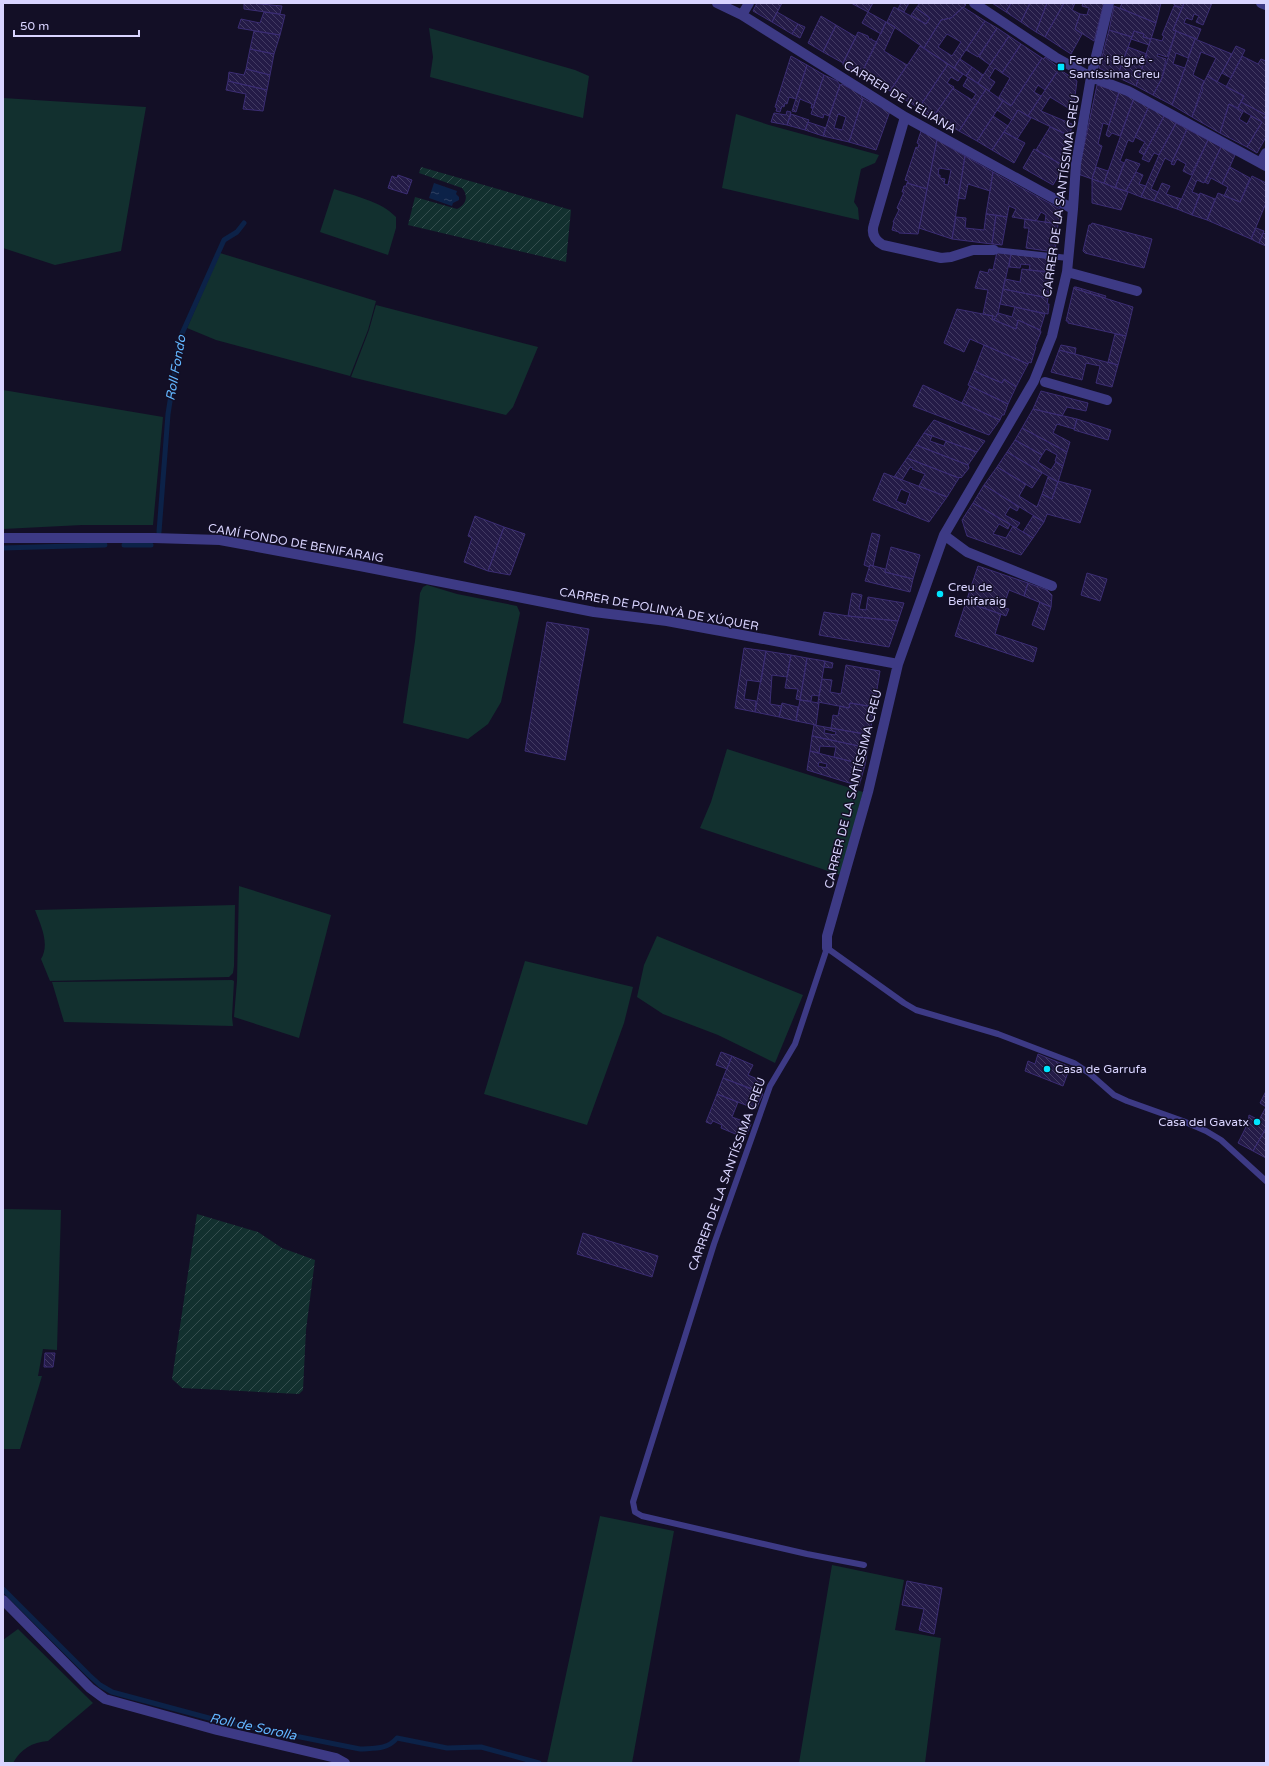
<svg xmlns="http://www.w3.org/2000/svg" width="1269" height="1766" font-family="'Varela Round',sans-serif">
  <style>
    .grass { fill: #12302f }
    .garden { fill: url(#garden-furrows) }
    .water { fill: url(#water-ripples) }
    .lines { fill: none; stroke-linecap: round; stroke-linejoin: round }
    .stream { stroke: #0c2248; stroke-width: 5 }
    .building { fill: url(#building-back-hatch); stroke: #3b2d73; fill-rule: evenodd }
    .service { stroke: #3d3a85; stroke-width: 6 }
    .pedestrian { stroke: #3d3a85; stroke-width: 10 }
    .minor { stroke: #3d3a85; stroke-width: 10 }
    .poi-dot { fill: #00e5ff; stroke: #130f26; stroke-width: 1.5 }
    .labels { text-anchor: middle; dominant-baseline: central; stroke-width: 3; stroke-linejoin: round; paint-order: stroke }
    .poi-label { font-size: 12px; fill: #d9d4ff; stroke: #130f26; text-anchor: start }
    .street-label { font-size: 12px; fill: #d9d4ff; stroke: #130f26 }
    .water-label { font-size: 13px; font-style: italic; fill: #62b6ff; stroke: #130f26 }
  </style>
  <defs>
    <pattern id="garden-furrows" width="10" height="10" patternUnits="userSpaceOnUse"><rect width="10" height="10" fill="#12302f"/><path d="M-1 1l2-2M0 10L10 0M9 11l2-2" fill="none" stroke="#344d4e"/></pattern>
    <pattern id="water-ripples" width="26" height="14" patternUnits="userSpaceOnUse"><rect width="26" height="14" fill="#0c2248"/><path d="M2 4q2-2 4 0t4 0M15 11q2-2 4 0t4 0" fill="none" stroke="#2f4163"/></pattern>
    <pattern id="building-back-hatch" width="6" height="6" patternUnits="userSpaceOnUse"><rect width="6" height="6" fill="#241b47"/><path d="M-1 5l2 2M0 0l6 6M5-1l2 2" fill="none" stroke="#433b63"/></pattern>
  </defs>
  <rect width="100%" height="100%" fill="#130f26"/>
  <path class="grass" d="M429,28L575,70L589,76L583,118L430,77L433,57Z
    M3,98L146,107L121,251L55,265L3,248Z
    M736,114L769,125L879,155L875,163L861,169L854,202L858,208L859,220L722,188Z
    M334,189C354,196 381,201 396,217V228L388,255L320,232Z
    M220,253L376,301L368,330L350,376L216,340L187,328Z
    M376,305L538,347L513,407L506,415L351,377L369,330Z
    M3,390L163,417L153,525H82L3,529Z
    M427,585L457,594L517,606L520,613L501,702L488,724L468,739L403,723L415,641L420,593L423,587Z
    M727,749L863,792L840,875L700,828L711,802Z
    M239,886L331,915L299,1038L234,1017L237,981Z
    M235,905L234,966L233,973L229,977L50,981L41,959C50,944 41,926 35,910Z
    M657,936L803,995L775,1063L718,1035L663,1014L637,997L644,965Z
    M525,961L633,987L624,1023L587,1125L484,1094Z
    M232,980L234,981L232,1017L233,1026L64,1022L52,982Z
    M3,1209L61,1210L57,1350L43,1349L38,1376H42L20,1449H3Z
    M600,1516L674,1531L632,1763H547Z
    M832,1565L904,1580L895,1630L941,1638L925,1763H799Z
    M18,1629L93,1703L48,1741C32,1742 21,1749 13,1763H3V1640Z"/>
  <path class="garden" d="M421,167L571,210L566,262L408,225L415,197L457,209C466,205 469,196 462,188L419,173Z
    M197,1214L258,1232L282,1248L315,1260L306,1330L303,1390L299,1394L182,1388L172,1379Z"/>
  <path class="water" d="M434,183L457,191L456,194L459,197V200L453,203L452,206L429,198Z"/>
  <g class="lines">
    <path class="stream" d="M159,532L168,414L180,338L224,240L237,232L244,223
      M124,545H151
      M3,548L105,545
      M3,1589L89,1675L100,1685L112,1692L220,1721L360,1749C374,1748 387,1750 397,1738L447,1748L481,1747L539,1763"/>
  </g>
  <path class="building" d="M244,3H250L282,6L280,14L244,9Z
    M757,3H782L772,22L753,11Z
    M851,3H873L868,12Z
    M901,3H909L904,12L898,9Z
    M920,3H964L966,5L951,18L941,20L924,48L887,22L894,7L926,24L930,18L916,8Z
    M992,3H1011L1006,12Z
    M1011,3H1030L1021,22L1006,12Z
    M1030,3H1047L1036,32L1021,22Z
    M1047,3H1064L1045,37L1036,32Z
    M1064,3H1075L1072,10L1080,14L1075,29L1082,34L1071,54L1045,37Z
    M1083,3H1104L1094,41L1075,29L1080,14L1087,15L1089,8L1082,6Z
    M1122,3H1161L1156,23L1120,8Z
    M1174,3H1184L1182,8L1174,5Z
    M1184,3H1212L1203,25L1196,22L1199,16L1194,14L1192,20L1186,18L1184,23L1201,29L1197,39L1173,30Z
    M1114,6L1156,23L1151,39L1143,37L1144,34L1134,31L1132,37L1109,30Z
    M1174,6L1182,8L1173,30L1176,31L1167,57L1158,54L1157,56L1166,59L1162,78L1153,95L1136,86L1151,38L1162,41L1164,36L1162,35Z
    M963,7L985,21L954,68L924,48L941,20L951,18ZM947,34L961,42L952,56L938,47Z
    M916,8L930,18L926,24L911,15Z
    M264,12L285,15L280,35L238,28L241,19L260,23Z
    M777,12L798,24L792,34L772,22Z
    M868,12L886,22L881,34L862,23Z
    M821,16L836,25L823,52L808,43Z
    M985,21L997,28L978,57L966,50Z
    M886,22L895,27L884,51L907,65L890,91L861,74Z
    M798,24L805,27L800,38L792,34Z
    M836,25L856,37L843,63L823,52Z
    M997,28L1009,36L990,65L979,57Z
    M1109,30L1132,37L1117,77L1099,68Z
    M254,31L280,35L274,54L250,49Z
    M1134,31L1144,34L1143,37L1151,39L1149,45L1131,39Z
    M1176,31L1195,39L1188,58L1176,53L1173,64L1185,68L1172,105L1153,95L1162,78Z
    M858,32L868,36L869,39H872V40L877,42L861,74L843,65V63Z
    M1009,36L1021,44L1002,73L995,68L989,78L995,82L989,91L978,83Z
    M1195,39L1232,54L1217,82L1207,76L1216,58L1201,52L1193,75L1204,81L1192,117L1172,105Z
    M1021,44L1042,58L1011,106L999,97L1010,78L1002,73Z
    M920,46L948,64L919,108L890,91Z
    M1236,46L1245,50L1231,78L1222,73Z
    M1128,47L1147,54L1136,86L1117,77Z
    M250,49L274,54L270,75L246,69Z
    M791,56L807,65L796,99L789,97L787,104L785,103L784,107L782,106L780,112L776,111L777,108L775,107Z
    M1242,56L1258,64L1261,59L1266,61V119L1264,118L1266,115L1241,102L1244,96L1226,87Z
    M1045,57L1058,67L1059,69L1045,90L1038,85L1034,92L1041,96L1028,116L1018,110L1012,120L997,110L1003,101L1011,106L1042,58L1044,59Z
    M960,59L972,67L966,76L954,68Z
    M948,64L963,74L958,81L951,77L947,83L954,87L934,116H933L932,117L919,110V108Z
    M807,65L824,75L813,108H811L812,104L800,99L796,112L792,111Z
    M972,67L983,75L978,83L966,76Z
    M246,69L270,75L267,90L228,81L229,72L244,75Z
    M1059,69L1077,81L1073,111L1050,97L1041,111L1072,124L1070,136L1028,116Z
    M824,75L837,81L840,85L829,116L824,114L823,118L811,114Z
    M1207,76L1244,96L1238,108L1229,104L1220,133L1192,117L1203,89L1201,88Z
    M968,77L986,89L959,131L934,116L953,88L972,100L976,94L963,86Z
    M228,81L267,90L263,111L243,109L246,94L226,90Z
    M842,84L862,95L861,97L863,98L849,142L823,136L840,85ZM838,114L846,117L842,130L834,128Z
    M1097,85L1119,92L1109,125L1103,123L1098,144L1102,146L1092,179L1078,174Z
    M986,89L1003,101L977,141L959,131Z
    M1119,92L1134,98L1120,136L1112,133L1109,137L1106,135Z
    M863,98L870,102L871,100L890,111L876,150L849,142Z
    M1134,98L1149,106L1133,142L1128,140L1120,161L1124,163L1115,188L1104,183Z
    M1241,102L1266,115L1264,118L1266,119V137L1257,153L1247,147L1262,122L1238,108Z
    M1229,104L1243,112L1239,119L1247,124L1251,116L1262,122L1247,147L1220,133Z
    M1149,106L1164,116L1144,155L1139,152L1145,142L1135,137Z
    M1018,110L1031,118L1017,139L1004,132Z
    M787,111L791,112L787,125L771,122L774,113L786,115Z
    M791,114L809,120L805,130L787,125Z
    M993,116L1008,126L992,150L977,141Z
    M1164,116L1176,123L1159,155L1154,153L1149,162L1142,159Z
    M808,122L826,128L823,136L805,130Z
    M1176,123L1187,129L1172,162L1165,158L1151,189L1158,192L1154,201L1141,197L1159,155Z
    M1050,127L1070,136L1066,167L1036,150Z
    M1187,129L1208,140L1191,175L1183,171L1186,164L1177,159L1174,165L1171,164Z
    M921,131L937,140L927,189L907,183L908,181L905,180L916,147L918,148L919,144L917,143Z
    M1004,132L1025,143L1014,163L992,150Z
    M937,140L965,156L952,239L919,228ZM939,168L951,170L948,185L944,184L945,179L940,178V175H938Z
    M1208,140L1221,147L1204,183L1197,180L1192,192L1200,195L1192,215L1177,209Z
    M1221,147L1235,155L1222,184L1211,178L1208,184L1205,182Z
    M1034,149L1064,166L1053,185L1023,168Z
    M965,156L993,172L990,191L968,184L965,199L958,198Z
    M1126,159L1140,164L1126,191L1115,188Z
    M1096,167L1108,171L1104,183L1092,179Z
    M1230,167L1250,178L1240,202L1224,196L1228,187L1222,184Z
    M993,172L1062,210L1061,223H1059L1058,224L1045,222L1046,215L1041,212L1036,221L1012,217L1016,209L1009,206L1007,217L986,214Z
    M1136,172L1143,175L1139,184L1146,186L1141,197L1126,191Z
    M398,175L412,180L407,194L388,188L392,176L397,178Z
    M1252,176L1266,183V203L1251,239L1207,220L1218,193L1240,202Z
    M1092,179L1128,192L1121,210L1092,203Z
    M907,183L927,189L918,234L899,233V232L892,230L894,222H893L899,210L897,208L904,192H902L904,186H906Z
    M1162,183L1170,186L1166,194L1181,199L1177,209L1154,201Z
    M1200,193L1215,199L1207,220L1192,215Z
    M986,214L996,215L992,244L952,239L956,217L966,218L965,228L984,230Z
    M996,215L1007,217L1002,245L992,244Z
    M1025,219L1058,224L1055,252L1026,248L1029,228H1024Z
    M1092,223L1152,239L1144,268L1085,253L1083,251L1089,225H1091Z
    M1256,228L1264,231L1259,243L1251,239Z
    M1263,233L1266,234V246L1259,243Z
    M997,252L1011,254L998,313L994,320L992,319L993,316L983,314L988,290L975,288L980,271L988,273L989,269L993,270Z
    M1011,254L1054,259V272L1029,270L1030,265L1021,264L1020,268L1009,267Z
    M1022,269L1052,273L1048,298L1003,289L1005,279L1020,282Z
    M1074,287H1076V289L1133,307L1126,336L1068,323V321H1066Z
    M1076,287L1106,296L1105,298L1076,289Z
    M1003,289L1048,298L1047,304H1049L1048,314L1000,304Z
    M1015,307L1045,314L1040,330L1018,320L1016,329L994,320L998,313L1012,317Z
    M957,309L993,316L992,319L1016,329L1018,320L1040,330L1041,332L1035,347H1036L1031,363L1029,362L1028,364L970,339L964,352L944,343Z
    M1115,334L1126,336L1118,365L1108,362Z
    M984,345L1028,364L1016,387L1004,379L1002,383L974,371Z
    M1061,345L1076,348L1075,354L1059,350Z
    M1059,350L1118,365L1112,387L1096,383L1100,366L1086,363L1082,380L1051,372Z
    M974,371L1002,383L1004,379L1016,387L1008,404L968,385Z
    M923,385L962,403L1000,420L989,435L913,406Z
    M970,386L1008,404L1004,415H1002L1000,420L962,403Z
    M1041,391L1088,403L1086,411L1067,407L1062,416L1033,409Z
    M1033,409L1077,419L1074,429L1057,424L1053,433L1070,442L1067,452L1022,428Z
    M1077,419L1111,430L1108,440L1074,430Z
    M934,420L939,422L985,441L977,452L924,433Z
    M1022,428L1067,452L1063,466L1055,461L1057,455L1046,449L1042,455L1015,440Z
    M924,433L932,436L930,441L944,446L946,441L977,452L968,465L916,445Z
    M1015,440L1042,455L1038,462L1051,470L1056,462L1063,466L1058,482L1007,452Z
    M916,445L968,465L969,468L961,478L960,477L959,478L907,458Z
    M1007,452L1042,473L1032,488L997,467Z
    M907,458L959,478L947,497L919,486L925,474L912,469L913,468L910,467L902,480L894,477Z
    M997,467L1026,484L1019,496L1037,507L1042,494L1052,499L1058,481L1091,490L1080,523L1047,514L1044,522L984,485Z
    M884,473L913,484L947,497L929,522L873,500ZM901,489L910,493L906,505L896,501Z
    M1048,477L1058,482L1052,499L1042,494Z
    M984,485L1019,507L1017,511L1010,507L1005,515L1020,523L1016,528L973,503Z
    M973,503L1010,524L1008,529L999,524L993,534L1006,538L1013,526L1033,538L1021,555L967,536L962,520Z
    M475,516L504,527L488,571L464,562L472,538L468,536Z
    M1033,516L1044,522L1033,538L1023,532Z
    M504,527L525,534L510,575L488,571Z
    M872,533L880,535L873,566L870,565L869,567L864,565Z
    M891,547L920,555L913,579L885,572Z
    M870,565L885,569V572L913,579L910,592L865,581Z
    M978,566L1028,583L1024,596L1009,590L1003,608L1009,609L1006,616L966,602Z
    M1087,573L1107,579L1100,601L1081,595Z
    M1028,583L1047,590L1052,595L1051,607L1024,596Z
    M852,593L862,595L859,609L866,610L868,597L904,603L898,621L848,616Z
    M966,602L1001,614L995,634L1037,648L1033,662L955,636Z
    M1040,602L1051,607L1044,630L1032,625Z
    M824,612L848,616L898,621L889,647L819,635Z
    M547,622L589,629L565,760L525,751Z
    M744,648L766,651L761,682L747,680L744,699L756,701L755,712L735,708Z
    M766,651L791,655L787,677L772,675L770,704L782,706L779,717L755,712Z
    M791,655L807,658L800,700L796,699L798,689L785,688Z
    M807,658L825,661L819,696L812,695L811,701L800,700Z
    M825,661L833,663L832,668L824,667Z
    M846,665L880,671L874,707L850,703L849,708L818,702L822,679L832,680L830,692L841,694Z
    M800,700L819,703L816,725L796,721Z
    M782,703L798,707L796,721L779,717Z
    M850,703L874,707L870,735L831,728L833,715L838,716L840,706L849,708Z
    M814,725L870,735L868,748L812,736ZM825,729L836,732L835,735L824,733Z
    M812,736L868,748L865,765L834,757L836,747L820,746L819,753L810,751Z
    M810,751L865,765L859,786L807,770ZM819,762L827,764L826,768L818,766Z
    M721,1052L732,1056L727,1069L716,1065Z
    M1038,1054L1070,1067L1063,1086L1025,1071L1028,1061L1035,1064Z
    M732,1056L753,1065L748,1075L762,1081L758,1091L723,1078Z
    M723,1078L763,1094L756,1109L717,1094Z
    M1266,1091V1128L1253,1151L1238,1143L1248,1123L1249,1115L1259,1120L1266,1107L1260,1103Z
    M717,1094L738,1102L732,1117L751,1124L745,1138L721,1128L722,1125L713,1121L711,1124L706,1122Z
    M1266,1128V1158L1253,1151Z
    M583,1233L658,1256L652,1277L577,1254Z
    M45,1353H55L53,1367H44Z
    M907,1581L942,1588L934,1634L919,1630L924,1609L902,1605Z"/>
  <g class="lines">
    <path class="service" d="M994,250L1068,258
      M864,1565L807,1554L642,1516L635,1512L633,1502L714,1244L770,1086L795,1044L827,948L904,1003L916,1010L998,1034L1074,1063L1089,1073L1114,1095L1127,1101L1183,1121L1206,1131L1221,1140L1266,1181"/>
    <path class="pedestrian" d="M1262,160L1266,153
      M1045,382L1107,400"/>
    <path class="minor" d="M717,3L742,15L905,117L1073,209
      M974,3L1055,57L1091,77L1128,91L1266,166
      M1261,3L1266,5
      M742,15L749,3
      M905,117L874,224C871,233 874,240 883,245L941,258L951,257L973,250H994
      M1067,272L1137,291
      M944,535L967,552L1052,586
      M3,538H154L220,540L360,566L594,612L667,621L898,664
      M827,948V936L868,792L898,664L944,535L1034,381L1052,336L1067,272L1073,209L1076,164L1091,77L1109,3
      M3,1600L90,1688L105,1699L217,1730L336,1758L345,1763"/>
  </g>
  <g class="poi-dot">
    <rect x="1057" y="63" width="8" height="8" rx="2"/>
    <circle cx="940" cy="594" r="4"/>
    <circle cx="1047" cy="1069" r="4"/>
    <circle cx="1257" cy="1122" r="4"/>
  </g>
  <g class="labels">
    <g class="poi-label">
      <text x="1069" y="60">Ferrer i Bigné -<tspan x="1069" dy="14">Santíssima Creu</tspan></text>
      <text x="948" y="587">Creu de<tspan x="948" dy="14">Benifaraig</tspan></text>
      <text x="1055" y="1069">Casa de Garrufa</text>
      <text x="1249" y="1122" text-anchor="end">Casa del Gavatx</text>
    </g>
    <g class="street-label">
      <text transform="translate(900 97) rotate(31)">CARRER DE L'ELIANA</text>
      <text transform="translate(1061 196) rotate(-82)">CARRER DE LA SANTÍSSIMA CREU</text>
      <text transform="translate(296 543) rotate(10)">CAMÍ FONDO DE BENIFARAIG</text>
      <text transform="translate(659 609) rotate(10)">CARRER DE POLINYÀ DE XÚQUER</text>
      <text transform="translate(853 789) rotate(-76)">CARRER DE LA SANTÍSSIMA CREU</text>
      <text transform="translate(727 1174) rotate(-70)">CARRER DE LA SANTÍSSIMA CREU</text>
    </g>
    <g class="water-label">
      <text transform="translate(176 368) rotate(-80)">Roll Fondo</text>
      <text transform="translate(253 1727) rotate(12)">Roll de Sorolla</text>
    </g>
  </g>
  <rect width="1269" height="1766" fill="none" stroke="#d9d4ff" stroke-width="8"/>
  <path d="M14 30v6h125v-6" fill="none" stroke="#d9d4ff" stroke-width="2"/>
  <text x="20" y="30" font-size="12" fill="#d9d4ff" stroke="#130f26" stroke-width="3" paint-order="stroke">50 m</text>
</svg>
